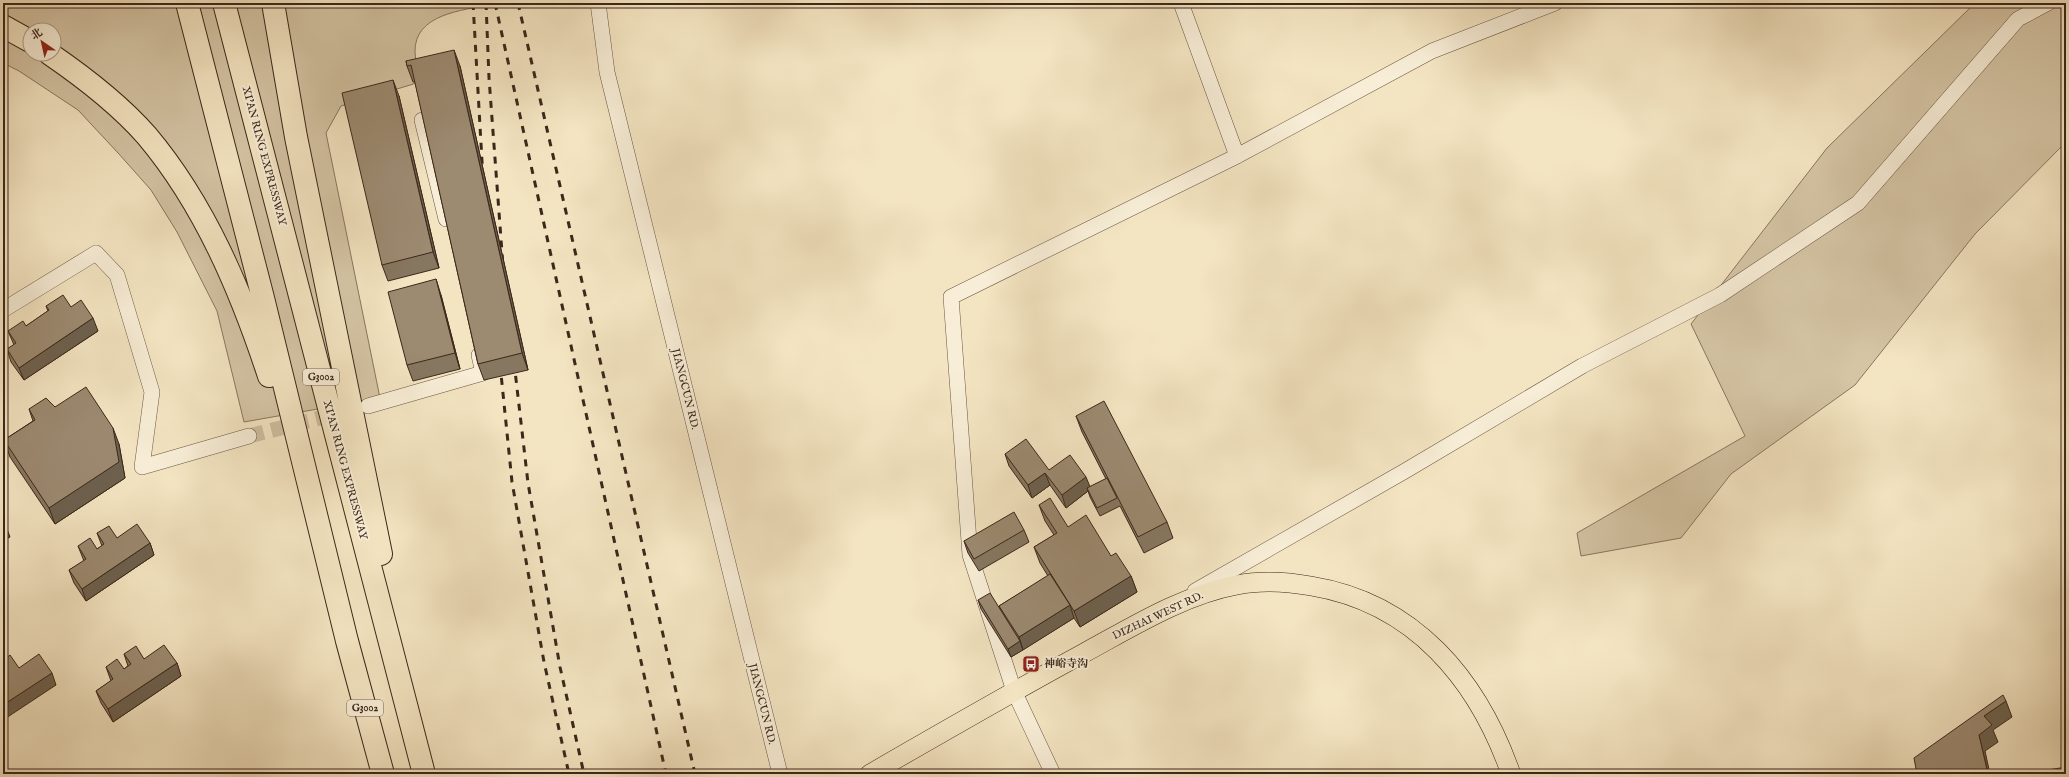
<svg xmlns="http://www.w3.org/2000/svg" width="2069" height="777" font-family="'IM FELL English','Noto Serif SC',serif">
  <style>
    .green { fill: #d5c5a5; stroke: #887660; fill-rule: evenodd }
    .lines { fill: none; stroke-linecap: round; stroke-linejoin: round }
    .minor-tunnel { stroke: #cfbfa0; stroke-width: 15; stroke-dasharray: 15 8; stroke-linecap: butt }
    .minor-casing { stroke: #6a5644; stroke-width: 16 }
    .major-casing { stroke: #3c271a; stroke-width: 20 }
    .highway-casing { stroke: #3c271a; stroke-width: 24 }
    .minor { stroke: #f8eed7; stroke-width: 15 }
    .major { stroke: #f4e5c2; stroke-width: 19 }
    .highway { stroke: #f4e5c2; stroke-width: 22 }
    .rail { stroke: #3c271a; stroke-width: 3; stroke-dasharray: 7 7; stroke-linecap: butt }
    .wall { fill: #867761; stroke: #3c271a }
    .shaded-wall { fill: #6d614f; stroke: #3c271a }
    .building { fill: #9c8a71; stroke: #3c271a }
    .labels { text-anchor: middle; dominant-baseline: central; stroke-width: 4; stroke-linejoin: round; paint-order: stroke }
    .shield { fill: #f8eed7; stroke: #746353; stroke-width: 1 }
    .shield-label { font-size: 10px; font-weight: bold; fill: #3c271a }
    .street-label { font-size: 11px; fill: #3c271a; stroke: #f8eed7 }
    .poi-label { font-size: 11px; font-weight: bold; fill: #3c271a; stroke: #f8eed7; text-anchor: start }
  </style>
  <rect width="100%" height="100%" fill="#f4e5c2"/>
  <filter id="stains"><feTurbulence type="fractalNoise" baseFrequency=".005" numOctaves="4"/><feColorMatrix values="0 0 0 0 .2 0 0 0 0 .09 0 0 0 0 .02 0 0 0 .5 -.17"/></filter>
  <radialGradient id="worn" r=".72"><stop offset=".6" stop-color="#630" stop-opacity="0"/><stop offset="1" stop-color="#630" stop-opacity=".3"/></radialGradient>
  <path class="green" d="M3,3H489L490,5C463,10 414,14 415,52C415,62 419,73 420,82L341,106L326,133L380,398L244,422L217,311L177,232L151,190L119,154L78,110L19,71L3,63ZM30,30H54V54H30Z
    M1975,3H2066V142L1975,234L1855,385L1731,474L1681,538L1581,556L1577,533L1745,436L1691,324L1827,148Z"/>
  <g class="lines">
    <path class="minor-tunnel" d="M249,436L340,413"/>
    <defs>
      <path id="minor" d="M598,3L607,72L780,774
        M1181,3L1237,156
        M422,120L446,219
        M3,310L96,253L117,275L152,392L142,467L249,436
        M368,406L483,373L479,355
        M1195,591L1405,471L1582,366L1720,295L1858,203L2018,19L2048,3
        M1053,774L1014,691L970,555L951,297L1237,156L1432,51L1555,3"/>
      <path id="major" d="M870,774C941,733 1012,692 1084,653C1132,627 1183,595 1237,585C1261,580 1288,582 1311,586C1415,603 1478,680 1511,774"/>
      <path id="highway" d="M187,3L263,298L347,641L383,774
        M224,3L424,774
        M273,3L296,137L381,554
        M3,26L30,41
        M50,54C85,78 119,104 147,136C205,205 241,291 269,376"/>
    </defs>
    <use href="#minor" class="minor-casing"/>
    <use href="#major" class="major-casing"/>
    <use href="#highway" class="highway-casing"/>
    <use href="#minor" class="minor"/>
    <use href="#major" class="major"/>
    <use href="#highway" class="highway"/>
    <path class="rail" d="M473,3L483,179
      M486,3L489,78L503,266
      M495,3L666,774
      M518,3L695,774
      M514,362L528,483L560,667L584,774
      M500,364L512,482L544,662L569,774"/>
  </g>
  <path class="wall" d="M406,61L460,66L528,370L484,380L478,364L415,82H413L407,66Z
    M399,96L439,268L388,281L382,265Z
    M441,295L460,369L413,381L407,365Z
    M46,306L71,307L98,331L24,380L11,362L7,349L14,345L8,331L26,326L48,311Z
    M55,407L119,444L125,478L55,524L10,457L4,440L33,421L29,409Z
    M1076,416L1167,522L1173,538L1144,553L1120,506L1100,516L1090,497L1088,491L1066,508L1050,485L1032,498L1009,466L1005,454L1049,470L1090,487L1106,479L1082,432Z
    M1039,505L1068,527L1111,556L1131,576L1137,592L1080,627L1074,618L1011,657L981,609L978,600L1001,610L999,606L1048,576L1040,563L1034,547L1054,535L1045,521Z
    M1024,530L1029,542L979,571L968,553L964,541Z
    M97,533L117,538L150,543L154,555L86,601L74,583L69,570L84,561L78,546L97,549L102,546Z
    M124,654L144,659L177,663L181,676L113,722L101,703L96,691L111,681L106,667L124,669L128,666Z
    M3,661L19,668L56,685L4,674L3,671Z"/>
  <path class="shaded-wall" d="M454,50L460,66L528,370L522,353Z
    M393,80L399,96L439,268L433,252Z
    M436,279L441,295L460,369L455,353Z
    M93,318L98,331L24,380L19,368Z
    M113,428L119,444L125,478L55,524L49,508Z
    M1045,473L1050,485L1032,498L1028,485Z
    M1086,477L1091,489L1087,488L1088,491L1066,508L1062,495Z
    M5,524L10,537L3,541V526Z
    M150,543L154,555L86,601L82,589Z
    M1131,576L1137,592L1080,627L1074,611Z
    M1070,605L1074,618L1023,650L1019,637Z
    M1020,641L1023,650L1011,657L1008,649Z
    M177,663L181,676L113,722L108,709Z
    M52,673L56,685L3,720V705Z
    M2006,701L2012,717L1993,730L1998,742L1985,751L1990,774H1988L1979,735L1984,716Z"/>
  <path class="building" d="M454,50L522,353L478,364L411,65L407,66L406,61Z
    M393,80L433,252L382,265L342,93Z
    M436,279L455,353L407,365L388,292Z
    M63,295L71,307L81,300L93,318L19,368L7,349L16,343L8,331L23,321L26,326L49,310L46,306Z
    M86,387L113,428L119,462L49,508L4,440L35,420L29,409L46,398L55,407Z
    M1104,401L1167,522L1138,537L1076,416Z
    M1026,439L1049,470L1070,455L1086,477L1062,495L1045,473L1028,485L1005,454Z
    M1107,478L1117,498L1097,508L1087,488Z
    M1050,498L1068,527L1086,515L1111,556L1116,553L1131,576L1074,611L1034,547L1057,533L1039,505Z
    M1014,512L1024,530L974,559L964,541Z
    M137,524L150,543L82,589L69,570L86,559L78,546L90,538L97,549L104,544L97,533L109,526L117,538Z
    M1050,574L1070,605L1019,637L999,606Z
    M990,593L1020,641L1008,649L978,600Z
    M164,645L177,663L108,709L96,691L113,679L106,667L117,659L124,669L131,664L124,654L136,646L144,659Z
    M39,654L52,673L3,705V674L6,672L3,667V661L10,655L19,668Z
    M2003,695L2006,701L1984,716L1992,725L1979,735L1988,774H1917L1914,758Z
    M2066,767V774H2037L2036,772Z"/>
  <defs>
    <symbol id="bus-square" viewBox="-11 -11 22 22"><rect x="-9" y="-9" width="18" height="18" rx="4" fill="#8f2418" stroke="#f8eed7"/><path d="M-5-6H5V4H4V6H2V4H-2V6H-4V4H-5ZM-3.5-4V0h7V-4ZM-3.5 1.2v1.5H-2V1.2ZM2 1.2v1.5H3.5V1.2Z" fill="#fff"/></symbol>
  </defs>
  <g fill-rule="evenodd">
    <use href="#bus-square" x="1021" y="654" width="20" height="20"/>
  </g>
  <g class="labels">
    <g class="shield">
      <rect x="303" y="369" width="36" height="16" rx="3"/>
      <rect x="347" y="700" width="36" height="16" rx="3"/>
    </g>
    <g class="shield-label">
      <text x="321" y="377">G3002</text>
      <text x="365" y="708">G3002</text>
    </g>
    <g class="street-label">
      <text transform="translate(264 156) rotate(75)">XI'AN RING EXPRESSWAY</text>
      <text transform="translate(685 389) rotate(76)">JIANGCUN RD.</text>
      <text transform="translate(345 470) rotate(75)">XI'AN RING EXPRESSWAY</text>
      <text transform="translate(1158 616) rotate(-25)">DIZHAI WEST RD.</text>
      <text transform="translate(762 704) rotate(76)">JIANGCUN RD.</text>
    </g>
    <g class="poi-label">
      <text x="1044" y="664">神峪寺沟</text>
    </g>
  </g>
  <rect width="2069" height="777" fill="none" stroke="#f4e5c2" stroke-width="16"/>
  <rect x="4" y="4" width="2061" height="769" fill="none" stroke="#3c271a" stroke-width="2"/>
  <rect x="8" y="8" width="2053" height="761" fill="none" stroke="#3c271a"/>
  <g transform="translate(42 42) rotate(326)"><circle r="19" fill="#f8eed7" stroke="#ad9e8b"/>
  <path d="M0-3L7 15L0 10L-7 15Z" fill="#8f2418"/>
  <text y="-6" font-size="11" font-weight="bold" text-anchor="middle" fill="#3c271a">北</text>
  </g>
  <rect width="100%" height="100%" filter="url(#stains)"/>
  <rect width="100%" height="100%" fill="url(#worn)"/>
</svg>
